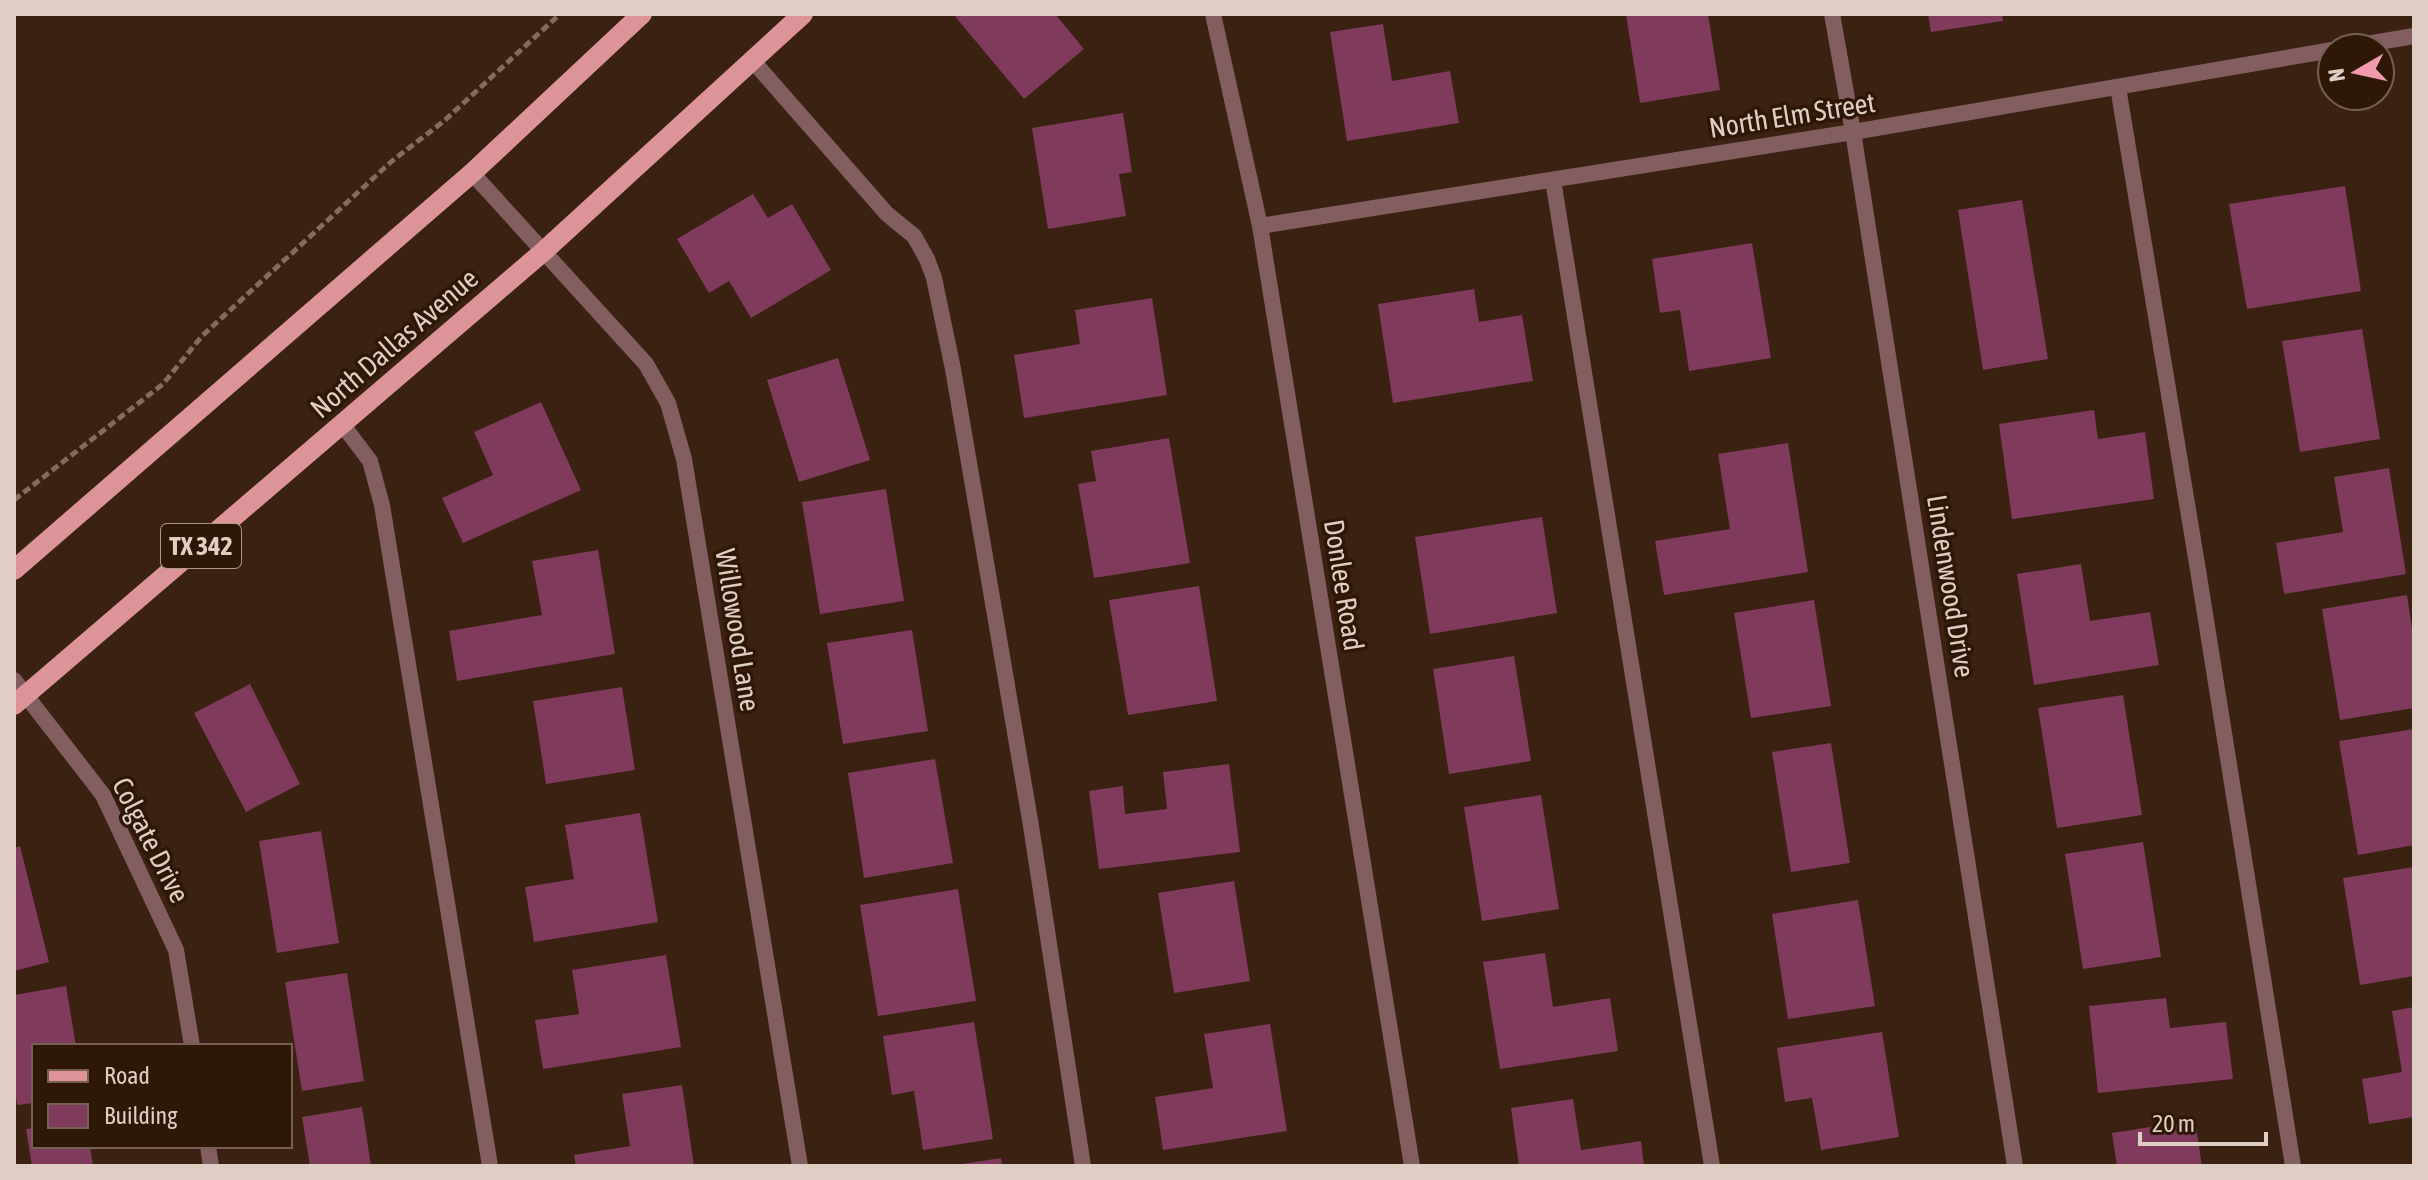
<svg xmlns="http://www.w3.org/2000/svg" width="2428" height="1180" font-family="'Asap Condensed',sans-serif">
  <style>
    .building { fill: #7f3a5c }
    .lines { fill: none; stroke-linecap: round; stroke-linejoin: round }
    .path { stroke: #816c5e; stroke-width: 5; stroke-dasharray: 8 4; stroke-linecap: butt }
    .lane { stroke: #825e61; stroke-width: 16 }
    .street { stroke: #825e61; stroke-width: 16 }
    .primary { stroke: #dc9499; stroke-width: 20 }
    .labels { text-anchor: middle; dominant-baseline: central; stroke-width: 7; stroke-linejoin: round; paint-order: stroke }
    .shield { fill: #2f1708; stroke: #aa978c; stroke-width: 2 }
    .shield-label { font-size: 26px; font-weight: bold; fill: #dfcec4 }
    .street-label { font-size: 28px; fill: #dfcec4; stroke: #2f1708 }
  </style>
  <rect width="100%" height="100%" fill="#3a2111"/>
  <path class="building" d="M953,14H1055L1084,49L1024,99Z
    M1626,14H1708L1720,90L1640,103Z
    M1928,14H2002L2003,21L1931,32Z
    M1383,24L1392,81L1450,71L1459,123L1347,141L1330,32Z
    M1123,113L1132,172L1119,174L1126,216L1048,229L1032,128Z
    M2345,186L2361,291L2247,309L2229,204Z
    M753,194L768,218L792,204L831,270L751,318L729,281L709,293L677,239Z
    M2022,200L2048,359L1983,370L1958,210Z
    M1752,243L1771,358L1689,371L1680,310L1660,313L1652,259Z
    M1474,289L1479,322L1522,315L1533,381L1393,403L1378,304Z
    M1152,298L1167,395L1024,418L1014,355L1080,344L1075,310Z
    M2362,329L2380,439L2300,452L2282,341Z
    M838,358L870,460L799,482L767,380Z
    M541,402L581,490L463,543L442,498L493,475L474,432Z
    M2094,410L2098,439L2145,432L2154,499L2012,519L1999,424Z
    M1169,438L1190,563L1094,578L1078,484L1096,481L1091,451Z
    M1788,443L1808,572L1664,595L1655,541L1730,529L1718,454Z
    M2389,468L2406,574L2284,594L2276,543L2343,532L2334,477Z
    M886,489L904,601L820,614L802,502Z
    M1542,517L1557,613L1430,634L1415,537Z
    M598,550L615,654L457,681L449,631L542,615L532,561Z
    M2081,564L2090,621L2150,612L2159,665L2034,685L2017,574Z
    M1199,586L1217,701L1128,715L1109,600Z
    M2407,595L2414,642V708L2340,720L2322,609Z
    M1814,600L1831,706L1751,718L1734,613Z
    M912,630L928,731L843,744L827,643Z
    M1514,656L1531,761L1449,774L1433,669Z
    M250,684L300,784L246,812L194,713Z
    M622,687L635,770L546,784L533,701Z
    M2123,695L2142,815L2057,828L2038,708Z
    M2414,729V845L2358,855L2339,741Z
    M1831,743L1850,863L1791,872L1772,752Z
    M935,759L953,863L864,878L848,773Z
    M1229,764L1240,852L1099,869L1089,791L1123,786L1125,814L1167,809L1163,772Z
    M1541,795L1559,909L1482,921L1464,807Z
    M640,813L658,922L534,942L525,887L574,879L565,825Z
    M321,831L339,943L277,953L259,841Z
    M2143,842L2161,957L2083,969L2065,854Z
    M20,846L49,962L14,971V848Z
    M2414,867V976L2360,985L2343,878Z
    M1234,881L1250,981L1174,993L1158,893Z
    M958,889L976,1001L878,1016L860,905Z
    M1858,900L1875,1006L1788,1019L1772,914Z
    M1545,953L1553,1007L1610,998L1618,1051L1500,1069L1483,962Z
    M666,955L681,1047L543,1069L535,1020L579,1014L572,970Z
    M347,973L364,1081L302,1091L285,982Z
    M66,986L76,1046H34V1103L17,1105L14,1084V995Z
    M2166,998L2170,1028L2226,1022L2233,1079L2098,1093L2089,1006Z
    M2414,1007V1117L2369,1124L2362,1079L2402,1072L2392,1011Z
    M974,1022L993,1139L923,1150L914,1091L892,1095L883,1036Z
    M1270,1024L1287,1131L1163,1150L1155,1097L1213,1088L1204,1034Z
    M1882,1032L1899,1137L1821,1150L1812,1098L1785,1102L1777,1048Z
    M682,1085L694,1166H576L574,1155L630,1146L622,1094Z
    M1573,1099L1581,1150L1641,1141L1644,1166H1519L1511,1108Z
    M362,1107L371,1166H310L302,1117Z
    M2195,1120L2202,1166H2117L2112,1133Z
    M34,1128V1146H90L93,1166H32L26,1129Z
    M1001,1158L1002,1166H962V1164Z"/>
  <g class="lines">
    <path class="path" d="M14,500L163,384L202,336L392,161L444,121L560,14"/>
    <path class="lane" d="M752,60L887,214L914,236L927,259L934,278L953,369L1031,826L1083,1166
      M2118,87L2198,570L2293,1166
      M1553,180L1712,1166
      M342,424L370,461L382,505L490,1166"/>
    <path class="street" d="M1213,14L1260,226L1412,1166
      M1832,14L1853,132L2015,1166
      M2343,48L2414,36
      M472,173L646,364L668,403L684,459L800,1166
      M1260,226L1853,132L2332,50
      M14,680L103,795L176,950L192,1046
      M208,1146L211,1166"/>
    <path class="primary" d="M14,570L472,173L642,14
      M14,705L544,251L803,14"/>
  </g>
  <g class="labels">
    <rect class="shield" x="161" y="524" width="80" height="44" rx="6"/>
    <g class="shield-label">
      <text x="201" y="546">TX 342</text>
    </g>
    <g class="street-label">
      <text transform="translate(1792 115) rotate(-9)">North Elm Street</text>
      <text transform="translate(394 343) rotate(-41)">North Dallas Avenue</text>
      <text transform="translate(1344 585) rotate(81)">Donlee Road</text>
      <text transform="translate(1951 586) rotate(81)">Lindenwood Drive</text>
      <text transform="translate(738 630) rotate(81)">Willowood Lane</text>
      <text transform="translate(151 840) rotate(63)">Colgate Drive</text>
    </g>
  </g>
  <rect width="2428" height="1180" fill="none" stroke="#dfcec4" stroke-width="32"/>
  <rect x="32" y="1044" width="260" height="104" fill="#2f1708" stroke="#756053" stroke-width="2"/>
  <rect x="48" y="1070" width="40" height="12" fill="#dc9499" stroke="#756053" stroke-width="2"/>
  <text x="104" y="1084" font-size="24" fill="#dfcec4">Road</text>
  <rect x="48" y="1104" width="40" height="24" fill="#7f3a5c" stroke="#756053" stroke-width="2"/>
  <text x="104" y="1124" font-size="24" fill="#dfcec4">Building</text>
  <g transform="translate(2356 72) rotate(261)"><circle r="38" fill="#2f1708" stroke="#756053" stroke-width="2"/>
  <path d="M0-6L14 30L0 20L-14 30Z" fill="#f29aae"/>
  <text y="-12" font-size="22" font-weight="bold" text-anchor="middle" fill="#dfcec4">N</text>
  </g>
  <path d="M2140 1132v12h126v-12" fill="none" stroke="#dfcec4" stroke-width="4"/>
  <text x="2152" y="1132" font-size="24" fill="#dfcec4" stroke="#2f1708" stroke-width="6" paint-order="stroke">20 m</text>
</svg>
